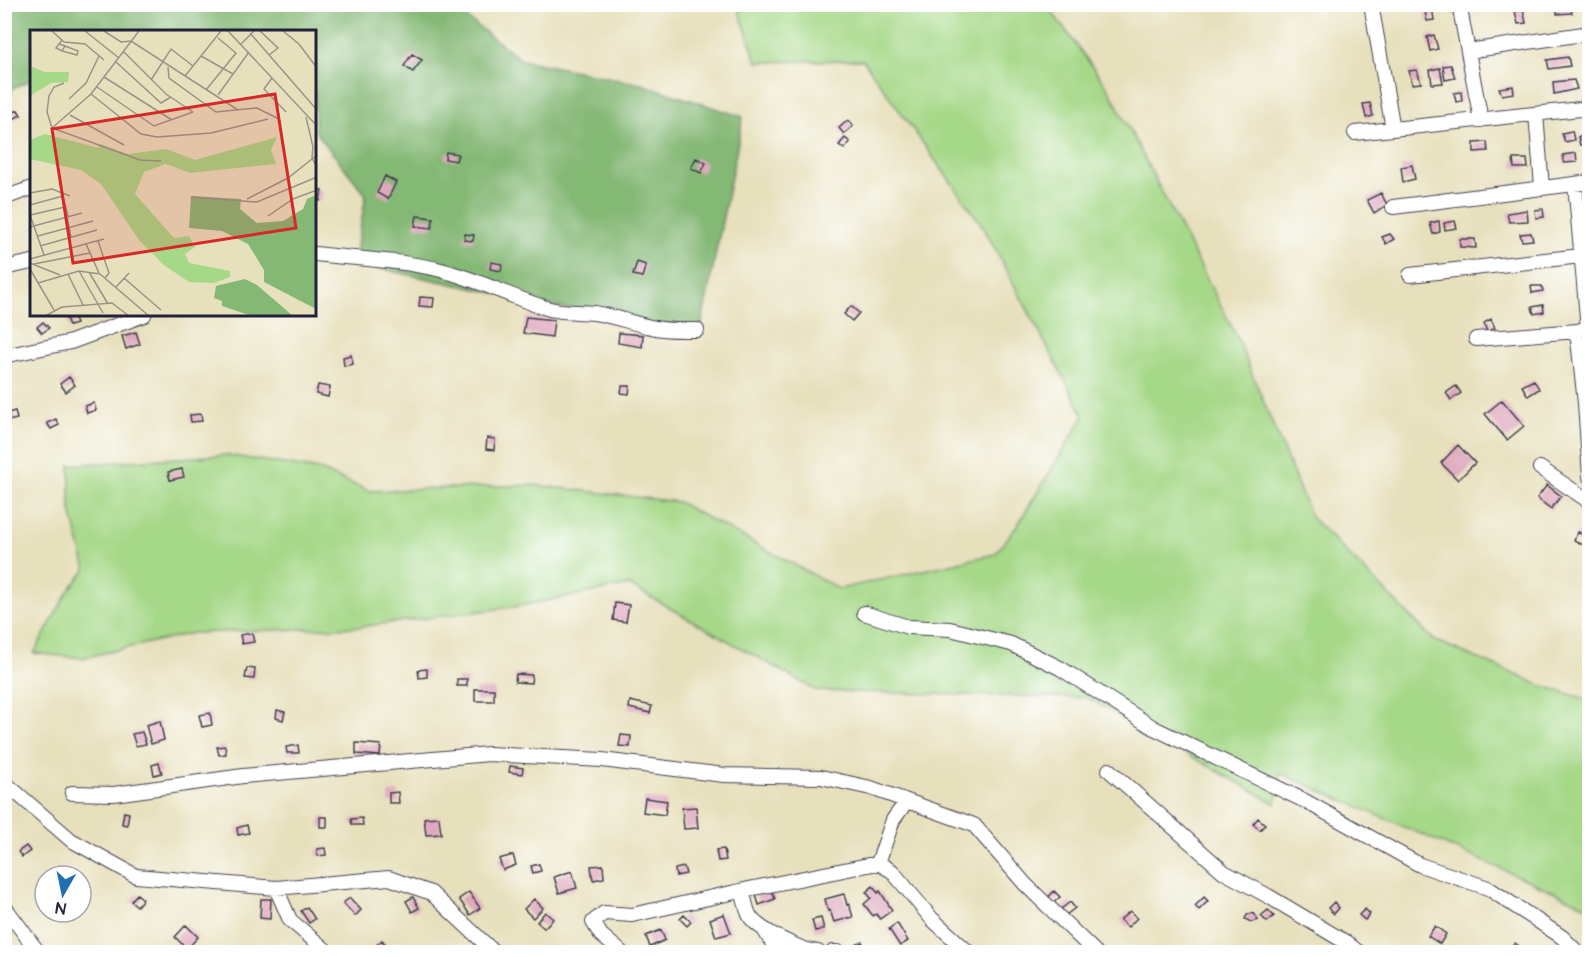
<svg xmlns="http://www.w3.org/2000/svg" width="1594" height="957" font-family="'Architects Daughter',sans-serif">
  <style>
    .green { fill: #a5d887; stroke: #647d61; stroke-width: 1.5 }
    .forest { fill: #84b874; stroke: #536d58; stroke-width: 1.5 }
    .building { fill: #dfa8bd }
    .lines { fill: none; stroke-linecap: round; stroke-linejoin: round }
    .street-casing { stroke: #403e4e; stroke-width: 16 }
    .street { stroke: #fff; stroke-width: 14 }
    .inset-road { fill: none; stroke: #989488; stroke-width: 1.5 }
    .view { fill: #d62828; fill-opacity: 0.15; stroke: #d62828; stroke-width: 3 }
    .inset-edge { fill: none; stroke: #22223b; stroke-width: 3 }
  </style>
  <rect width="100%" height="100%" fill="#fff"/>
  <filter id="ink" filterUnits="userSpaceOnUse"><feTurbulence type="fractalNoise" baseFrequency=".0167" numOctaves="2"/><feDisplacementMap in="SourceGraphic" scale="12" xChannelSelector="R" yChannelSelector="G"/><feConvolveMatrix kernelMatrix="1 2 1 2 8 2 1 2 1" color-interpolation-filters="sRGB"/></filter>
  <filter id="wash" filterUnits="userSpaceOnUse"><feTurbulence type="fractalNoise" baseFrequency=".008" numOctaves="4" result="noise"/><feDisplacementMap in="SourceGraphic" scale="24" xChannelSelector="R" yChannelSelector="G"/><feGaussianBlur stdDeviation="1.35" result="paint"/><feColorMatrix in="noise" values="0 0 0 0 0 0 0 0 0 0 0 0 0 0 0 0 0 1.4 0 .05"/><feComposite in="paint" operator="in"/></filter>
  <g filter="url(#wash)">
    <rect width="100%" height="100%" fill="#e7e0bc"/>
    <path class="green" d="M737,5H1047L1108,88L1236,335L1311,517L1434,640L1540,685L1589,700V907L1280,773L1276,804L1088,698L817,691L629,585L519,606L358,627L193,633L82,658L34,653L68,591L86,570L70,506V465L227,455L320,470L369,491L533,485L678,502L839,589L995,554L1017,526L1084,416L984,228L863,60L757,62Z"/>
    <path class="forest" d="M449,4L522,60L641,84L743,117L699,337L354,263L366,195L315,131V32H32L31,80L5,92V5Z"/>
    <g id="blocks">
      <path class="building" d="M1557,6L1570,7L1572,13L1557,14Z
        M1424,7H1432L1434,20L1427,21Z
        M1523,9L1526,23L1518,24L1515,11Z
        M1434,35L1438,49L1430,51L1427,37Z
        M412,54L422,60L413,72L404,66Z
        M1568,57L1570,66L1549,69L1547,60Z
        M1451,65L1455,78L1445,80L1443,66Z
        M1440,68L1443,83L1432,84L1430,70Z
        M1417,70L1421,83L1412,84L1409,71Z
        M1574,80L1577,89L1554,94L1553,82Z
        M1513,86L1514,93L1502,95L1499,88Z
        M1461,92L1462,101L1456,102L1454,93Z
        M1370,103L1373,116L1366,118L1363,104Z
        M18,110L21,115L9,121L6,116Z
        M848,120L853,126L844,134L839,128Z
        M1572,131L1574,140L1565,142L1562,133Z
        M1590,136V143L1580,145L1578,137Z
        M845,138L850,142L844,149L839,145Z
        M1487,142L1488,151L1474,152V143Z
        M446,152L458,154L456,161L445,159Z
        M1576,153L1577,162L1564,163L1563,155Z
        M696,158L706,163L701,173L691,168Z
        M1513,159H1527L1528,168H1514Z
        M1412,165L1415,179L1403,182L1401,167Z
        M385,176L396,182L388,199L377,193Z
        M315,189L322,190L320,201L315,200Z
        M1381,193L1387,205L1374,213L1367,200Z
        M1543,209L1544,217L1536,218L1535,210Z
        M1527,210L1528,221L1509,222L1507,213Z
        M417,216L433,218L432,228L415,226Z
        M1439,221L1440,232L1433,234L1430,223Z
        M1455,221L1457,228L1445,230L1444,223Z
        M1531,233L1533,240L1522,241L1520,234Z
        M465,234L474,235L473,241L464,240Z
        M1390,234L1394,239L1386,244L1382,237Z
        M1460,239H1475L1476,248L1460,247Z
        M491,262L502,264L501,271L490,269Z
        M637,262L646,265L642,277L633,275Z
        M1531,286H1542L1543,291L1532,293Z
        M420,297L434,298L433,307L419,306Z
        M1543,305L1544,312L1534,314L1532,307Z
        M851,306L859,313L852,321L844,314Z
        M73,316L76,324L69,326L66,318Z
        M526,317L554,320L552,337L523,333Z
        M1491,319L1495,328L1487,332L1484,323Z
        M43,322L49,328L42,333L37,327Z
        M136,332L140,344L126,349L122,336Z
        M619,333L643,335L642,347L618,343Z
        M351,355L353,364L344,366L343,357Z
        M69,377L75,385L66,392L60,384Z
        M1534,380L1539,389L1528,396L1522,386Z
        M318,385L330,387L328,397L316,394Z
        M622,386H630L629,394L621,393Z
        M1456,386L1461,393L1451,400L1446,393Z
        M1502,400L1524,426L1507,440L1485,414Z
        M94,403L96,410L87,413L85,406Z
        M15,411L17,419L4,422V414Z
        M201,414L202,421L191,422L190,415Z
        M56,419L59,425L51,429L47,423Z
        M487,438L495,439L494,450L486,449Z
        M1458,445L1475,463L1458,480L1441,463Z
        M182,469L184,477L170,480L168,472Z
        M1547,485L1561,496L1551,509L1537,498Z
        M1578,532L1589,538L1585,546L1574,540Z
        M615,603L629,605L626,622L613,620Z
        M252,633L254,642L242,644L240,635Z
        M247,668L255,669L254,679L245,678Z
        M427,669V677L419,678L418,670Z
        M516,674L532,675L531,683L515,682Z
        M457,679H467V686H457Z
        M475,689H494V701H475Z
        M630,701L652,706L650,713L629,708Z
        M277,710L285,712L283,720L276,718Z
        M210,713L212,725L202,727L199,715Z
        M160,721L164,740L151,744L146,725Z
        M142,732L146,744L136,746L132,734Z
        M621,735L631,736L630,747L619,746Z
        M356,743L381,745L380,756L356,754Z
        M298,745L299,753H287L286,747Z
        M225,746L226,754L219,755L217,747Z
        M159,763L162,773L154,775L152,765Z
        M510,766L523,768L522,774L509,772Z
        M398,792L399,803H389V793Z
        M645,798L667,801L665,815L643,812Z
        M696,807L698,828L684,829L682,808Z
        M124,812L129,813L127,825L122,824Z
        M320,817H327V827H320Z
        M439,817L441,834L426,835L424,818Z
        M362,818L363,825H352L351,819Z
        M1258,818L1265,824L1260,830L1253,824Z
        M247,825L249,833L238,835L237,828Z
        M26,846L30,851L22,857L18,852Z
        M325,848L326,855L317,856V849Z
        M724,849L726,860L718,861L716,850Z
        M513,855L516,865L503,870L499,859Z
        M539,864L541,871L533,873L531,866Z
        M603,865L604,878L593,880L591,866Z
        M684,867L686,874L676,876L675,869Z
        M572,871L577,888L559,893L554,877Z
        M873,886L878,893L880,891L892,910L880,919L876,914L873,916L864,904L871,898L866,892Z
        M771,889L775,899L759,905L756,895Z
        M1054,891L1060,897L1052,904L1047,899Z
        M469,892L480,908L470,915L459,899Z
        M137,894L143,899L137,906L131,901Z
        M844,894L847,905L849,904L853,917L834,922L830,910L828,911L825,899Z
        M413,897L419,908L412,912L406,901Z
        M1204,897L1208,901L1199,910L1195,906Z
        M350,898L361,910L355,916L343,903Z
        M261,899H271L270,919L260,918Z
        M534,899L543,908L533,918L524,909Z
        M1070,902L1075,908L1066,915L1061,909Z
        M1334,902L1339,908L1334,914L1328,908Z
        M307,907L315,919L309,923L301,911Z
        M1365,909L1370,914L1365,920L1359,915Z
        M1268,910L1274,916L1267,922L1261,916Z
        M1130,911L1137,918L1128,927L1120,920Z
        M545,912L553,919L544,928L537,922Z
        M1253,913L1258,920L1251,922L1245,919L1247,915Z
        M724,914L731,933L716,937L710,919Z
        M684,915L691,922L687,926L680,919Z
        M821,918L824,929L815,931L812,920Z
        M897,923L908,941L900,946L889,929Z
        M186,925L198,937L187,949L175,937Z
        M1435,926L1446,934L1440,944L1428,936Z
        M661,930L665,940L650,947L646,936Z
        M382,940L390,950L393,952H371L370,951Z
        M862,942L865,948L858,952L854,946Z
        M1515,943L1522,948L1518,952H1510L1508,951Z"/>
    </g>
  </g>
  <g filter="url(#ink)">
    <use href="#blocks" fill-opacity="0" stroke="#403e4e" stroke-width="1.5"/>
    <g class="lines">
      <defs>
        <path id="street" d="M1371,4L1393,129
          M1459,4L1481,120
          M1468,51L1590,33
          M1536,114L1542,187
          M1355,133L1590,108
          M1575,184L1588,328
          M4,198L32,188
          M1393,207L1590,182
          M315,254C357,259 400,260 441,270C476,279 507,295 540,306C558,313 575,311 594,313C614,316 632,323 651,327C666,331 681,330 697,330
          M4,268L32,262
          M1410,275L1590,255
          M1577,331L1585,403L1590,477
          M1476,339L1577,331L1585,329
          M4,356L71,342L144,315
          M1540,468L1590,502
          M864,613L908,627L950,629L1011,644L1060,668L1154,728L1305,801L1420,865L1488,888L1562,937L1577,952
          M1109,770L1224,872L1268,896L1347,943L1358,952
          M4,782L71,840L136,876L276,888L389,878L431,893L494,952
          M72,793L114,794L243,776L489,754L602,760L724,775L821,777L871,788L974,825L1025,884L1095,952
          M878,863L893,820L906,802
          M276,888L290,920L328,952
          M742,891C745,899 746,911 751,918C761,931 802,951 818,952
          M4,906L38,952
          M765,931L778,952
          M621,952L601,935L593,922L604,913L632,915L749,889L878,863L892,871L932,919L968,952
          M833,952H838"/>
      </defs>
      <use href="#street" class="street-casing"/>
      <use href="#street" class="street"/>
    </g>
  </g>
  <g transform="translate(30 30)">
    <rect width="286" height="286" fill="#e7e0bc"/>
    <path d="M0,36L15,42H39L38,52L21,53L0,66ZM15,104L69,118L70,114L98,124L136,119L165,130L247,107L241,120L246,134L160,143L136,134L114,142L105,164L144,208L159,206L165,217L155,224L159,233L200,241V247L184,253L159,252L134,235L109,210L71,154L51,140L0,129V110Z" fill="#a5d887"/>
    <path d="M286,165V279L234,252V240L218,214L192,201L159,198L161,166L211,169L210,179L227,193L253,191L273,179L277,169ZM215,249L227,255L263,286H222L192,276V271L184,268L186,256Z" fill="#84b874"/>
    <path class="inset-road" d="M22,1L34,12L55,14L74,30M55,1L89,28M74,1L91,12L101,11L208,80M198,1L287,96M230,1L248,18L239,25M253,1L269,14L287,38M220,3L287,80M29,14L35,16L32,21L26,18L32,10M211,14L224,1M32,21L47,25L48,21L35,16M94,22L136,64L163,82M171,26L203,44M86,32L131,73L141,67M138,37L139,48L186,82L227,78L249,89M155,46L191,1M74,47L142,90M242,48L234,59L256,82M121,50L141,19L163,36M34,53L24,57L19,66L17,82L22,98L110,130L131,131M67,57L124,96L163,82M176,60L206,23L188,8M61,64L111,104L127,107L181,103L238,89M188,65L219,22M39,69L56,53L69,26M40,85L94,115M276,87L283,117L282,128L287,137M22,98L61,64L109,1M0,163L22,159L40,166M161,167L227,172L287,147M217,169L258,148L287,125M0,175L33,166L38,186M0,185L14,225M0,185L35,177M238,186L263,169L287,160M37,187L41,207M0,197L52,183M8,206L63,191M68,211L79,243L75,248M56,214L69,243M10,216L67,200M0,229L74,209M0,233L30,245M4,234L60,223M0,239L24,280M49,241L73,283M59,242L78,274M38,244L53,275M94,248L131,280M8,253L49,241L70,244L119,286M86,257L99,243M15,286L32,277L82,273L99,286"/>
    <path class="view" d="M245,64L266,198L43,233L22,99Z"/>
    <rect width="286" height="286" class="inset-edge"/>
  </g>
  <rect width="1594" height="957" fill="none" stroke="#fff" stroke-width="24"/>
  <g transform="translate(63 894) rotate(189)"><circle r="28" fill="#ffffff" stroke="#a7a7b1" stroke-width="1.5"/>
  <path d="M0-4.5L10 22L0 15L-10 22Z" fill="#1f6fb2"/>
  <text y="-9" font-size="16" font-weight="bold" text-anchor="middle" fill="#22223b">N</text>
  </g>
</svg>
